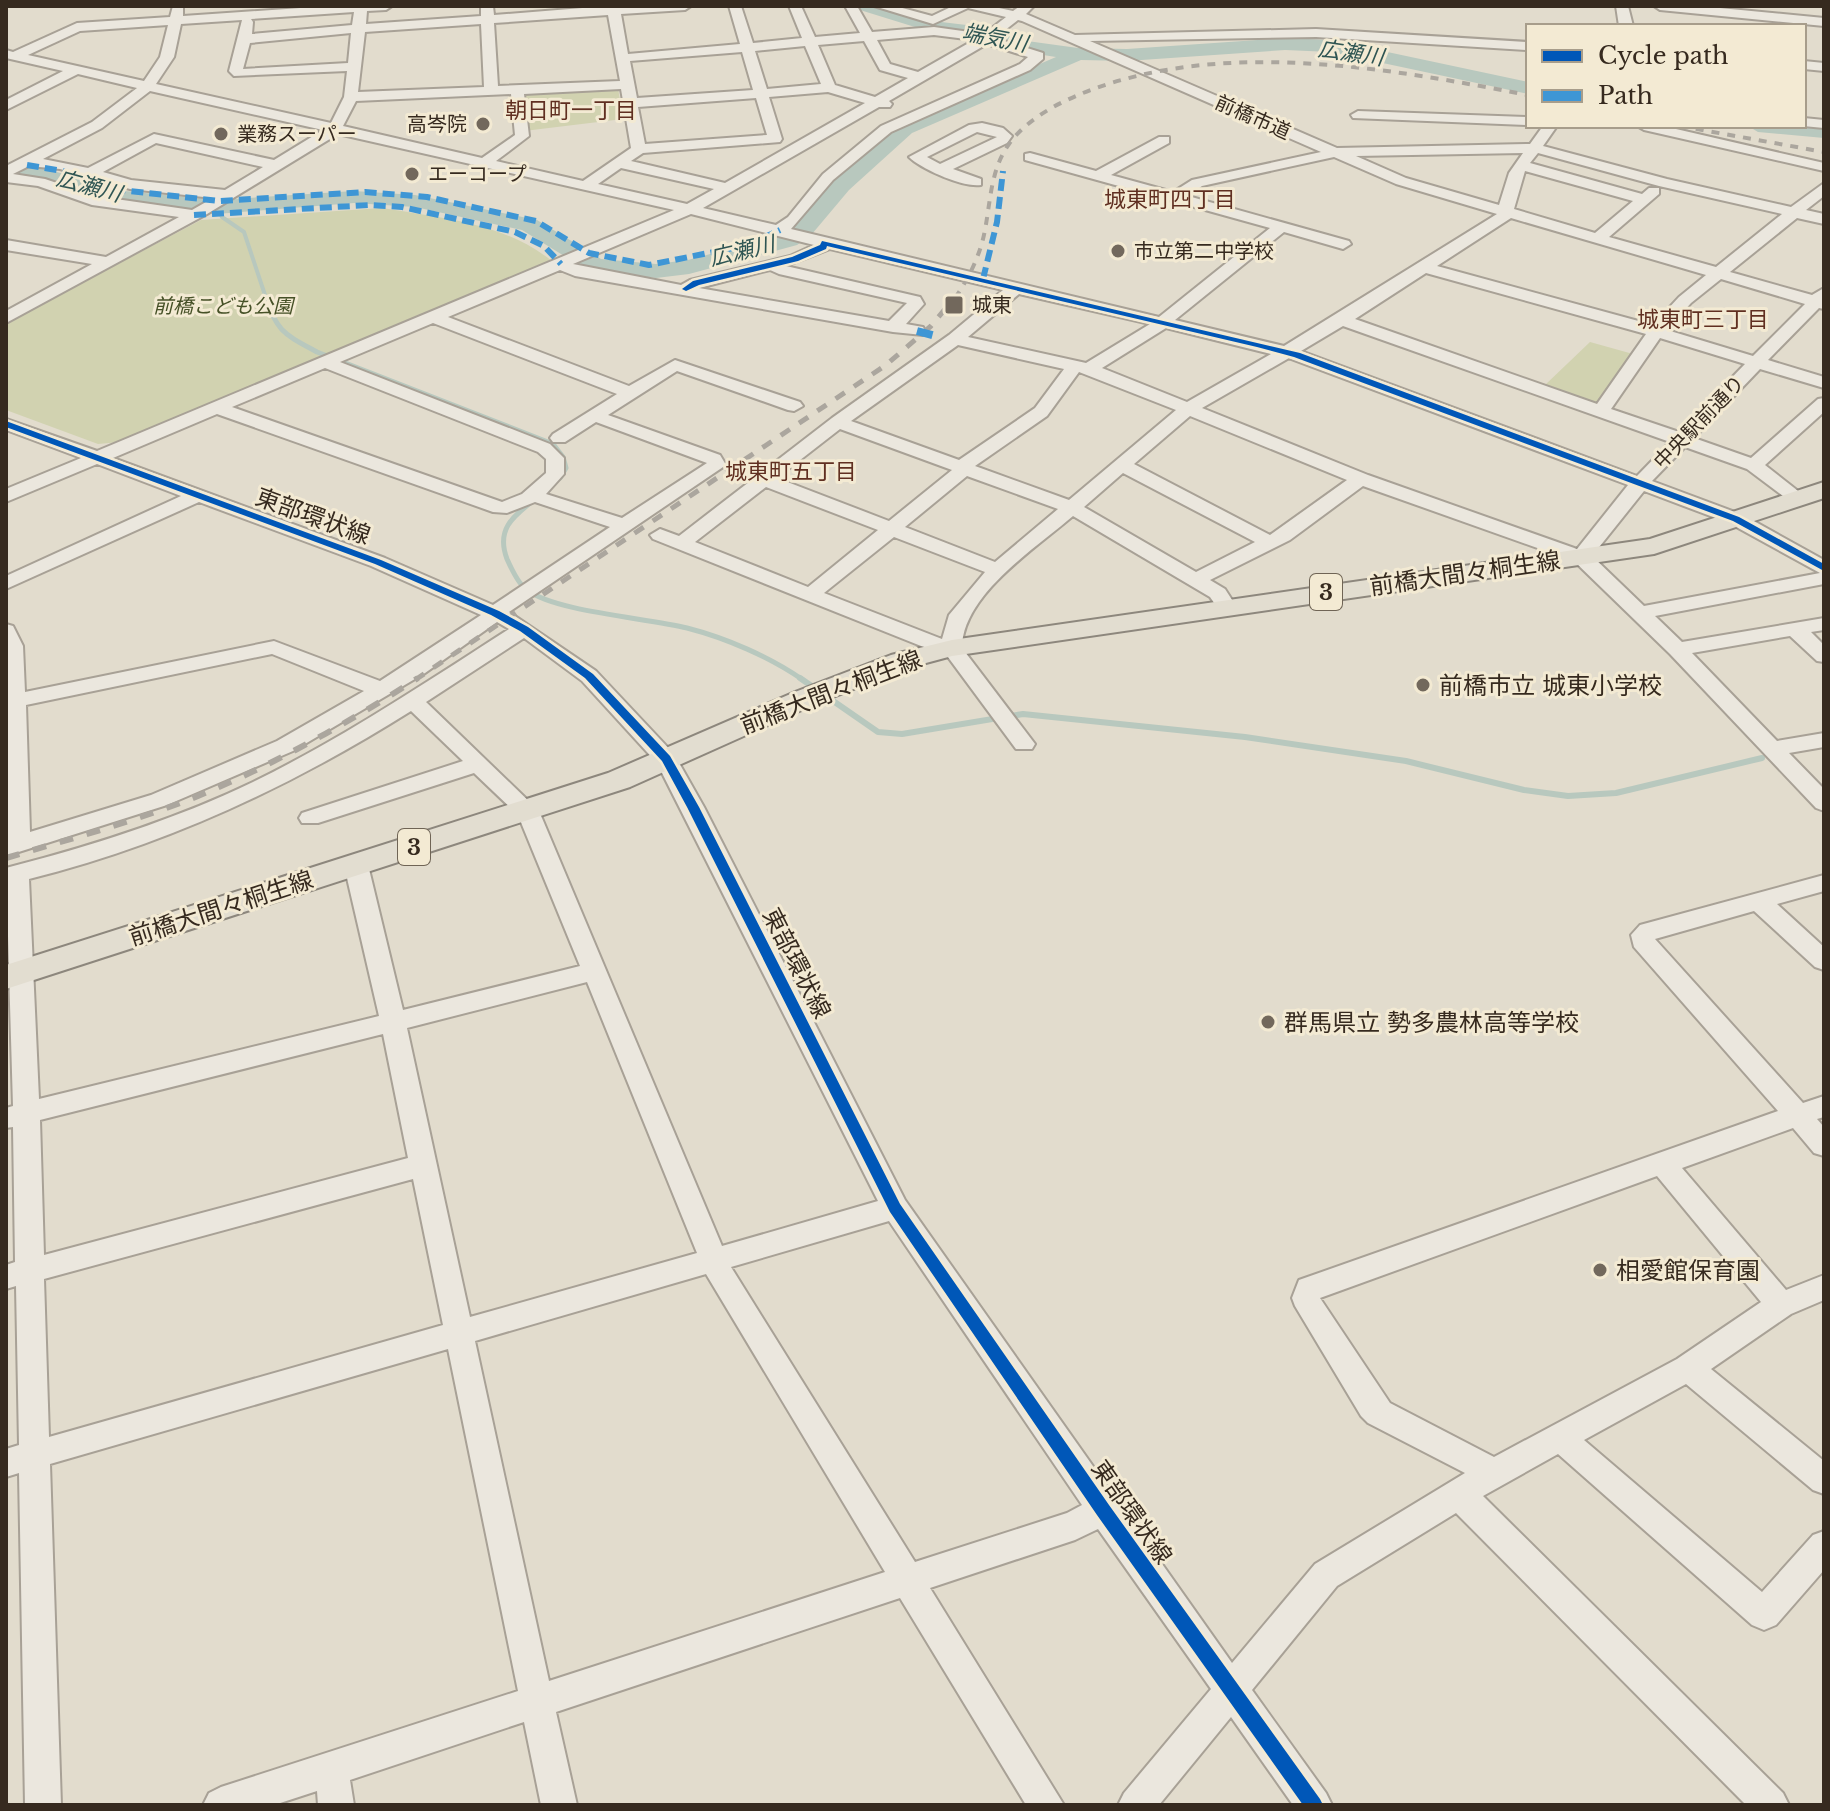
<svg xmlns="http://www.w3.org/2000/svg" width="1830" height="1811" font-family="'Libre Baskerville','Noto Sans JP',serif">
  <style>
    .green { fill: #d1d2b0 }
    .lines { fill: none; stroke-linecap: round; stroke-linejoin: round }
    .stream-far2 { stroke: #b8c8be; stroke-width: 4 }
    .stream-far1 { stroke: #b8c8be; stroke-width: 5 }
    .stream { stroke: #b8c8be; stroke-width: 6 }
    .river { fill: #b8c8be; fill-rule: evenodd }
    .minor-casing { stroke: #a8a196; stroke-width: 4 }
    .major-casing { stroke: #8d877d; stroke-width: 4 }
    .minor { fill: #ebe7de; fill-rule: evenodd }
    .major { fill: #e2ddd0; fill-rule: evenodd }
    .rail-far2 { stroke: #aba69e; stroke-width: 4; stroke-dasharray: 8 8; stroke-linecap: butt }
    .rail-far1 { stroke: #aba69e; stroke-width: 5; stroke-dasharray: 11 11; stroke-linecap: butt }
    .rail { stroke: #aba69e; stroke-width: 6; stroke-dasharray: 14 14; stroke-linecap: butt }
    .quiet-far1 { stroke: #3e96d5; stroke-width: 6; stroke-dasharray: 12 6; stroke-linecap: butt }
    .quiet { stroke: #3e96d5; stroke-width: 8; stroke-dasharray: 16 8; stroke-linecap: butt }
    .cycleway-casing { stroke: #f3ead3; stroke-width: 5 }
    .cycleway { fill: #0057b8; fill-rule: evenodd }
    .poi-dot { fill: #72685c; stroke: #f3ead3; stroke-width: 3 }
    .labels { text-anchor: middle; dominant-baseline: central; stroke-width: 6; stroke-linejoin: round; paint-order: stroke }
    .far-street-label { font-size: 20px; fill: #362a1f; stroke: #f3ead3 }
    .far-poi-label { font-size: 20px; fill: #362a1f; stroke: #f3ead3; text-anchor: start }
    .far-park-label { font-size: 20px; font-style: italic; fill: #465127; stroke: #f3ead3 }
    .far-water-label { font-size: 22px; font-style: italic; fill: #2f5553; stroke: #f3ead3 }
    .far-neighbourhood-label { font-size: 22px; fill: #602f21; stroke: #f3ead3 }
    .shield { fill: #f3ead3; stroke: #6f6455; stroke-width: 2 }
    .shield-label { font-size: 22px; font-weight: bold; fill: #362a1f }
    .street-label { font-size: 24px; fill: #362a1f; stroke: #f3ead3 }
    .poi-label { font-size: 24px; fill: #362a1f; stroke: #f3ead3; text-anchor: start }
  </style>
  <rect width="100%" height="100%" fill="#e2dccd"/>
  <path class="green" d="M618,88L623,119L524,131L520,94Z
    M382,208C442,218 506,223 553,262L120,442L98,444L6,410V323L201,220Z
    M1590,342L1633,354L1599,403L1592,405L1548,389L1545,385Z"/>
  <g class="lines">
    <path class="stream-far2" d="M217,207L222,217L244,232L266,298"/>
    <path class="stream-far1" d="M265,296C277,332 284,334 317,352L553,444L563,457L566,468L560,478
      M534,500C512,517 496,530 507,559C511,568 519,585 527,590C556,612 648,618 687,628C726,638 770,657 803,680"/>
    <path class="stream" d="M800,678L878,732L902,734L1023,714L1245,737L1406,761L1524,790L1568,796L1616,793L1762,758"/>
    <path class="river" d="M857,6H885L933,21L983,27L1027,41L1078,48L1127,49L1285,38L1331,40L1528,82V94L1331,52L1285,50L1127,61L1081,60L912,133L849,190L812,234L797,245L689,274L656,278L587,270L522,230L415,207L354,203L217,214L124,203L45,181L6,177V165L46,169L125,191L217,200L354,191L415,195L537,220L601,259L656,264L688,260L781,235L796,224L833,180L898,125L1056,57L1024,52L980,38L931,32L860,10Z
      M1804,125L1824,128V138L1758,132L1748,126Z"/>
    <defs>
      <path id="minor" d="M173,6H183V16L329,6H392L386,10L367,11L366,24L481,16V6H493L494,15L607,6H691L685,10L621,14L628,54L740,44L729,6H741L753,43L802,38L789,6H801L815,37L860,33L845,6H857L872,32L934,27L984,34L1006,17L968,8L933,24L874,6H895L932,16L953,6H990L1013,11L1020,6H1034L1026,14L1075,35L1316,29L1528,42V50L1316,37L1090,41L1337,148L1530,144L1543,126H1557L1543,146L1667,179L1791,207L1824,183V196L1806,210L1824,214V224L1797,218L1730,272L1812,295L1824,288V309L1819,308L1768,360L1824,377V388L1760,369L1694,438L1751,458L1818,399L1824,398V412L1765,465L1807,498L1805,502H1791L1747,469L1685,447L1652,481L1743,515L1824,560V584L1655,616L1682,642L1824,618V630L1811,632L1824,645V662L1817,661L1790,636L1692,653L1777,741L1824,733V747L1789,753L1824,789V811L1816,808L1670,654L1574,561L1363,486L1290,540L1210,580L1225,589L1236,606L1226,612L1219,610L1210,597L1073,516C1036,548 962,595 962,648L1035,744L1032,749H1016L945,653L921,646L653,539L650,535L660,529L679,536L832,418L949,335L1003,290L830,249L786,266L920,297L924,304L906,324L923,327L925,331L923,335L893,332L575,276L560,270L448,317L629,386L675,360L800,402L803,406L794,411L788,410L677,371L608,415L720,455L726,465L509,612L596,671L674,754L704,807L905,1200L1232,1663L1315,1564L1465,1473L1368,1423L1361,1416L1295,1306L1292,1298L1299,1280L1778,1111L1634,947L1631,935L1640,925L1824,875V891L1777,904L1824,947V970L1815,967L1754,911L1655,939L1803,1103L1824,1096V1117L1817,1119L1824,1127V1156L1814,1153L1793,1128L1682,1168L1786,1290L1824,1275V1300L1791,1314L1711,1369L1824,1461V1494L1813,1490L1686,1384L1584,1440L1762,1592L1813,1535L1824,1531V1570L1776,1625L1764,1630L1752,1625L1558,1454L1483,1496L1783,1793L1789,1805H1746L1456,1513L1337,1586L1252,1690L1326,1793L1332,1805H1293L1231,1717L1159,1805H1118L1124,1793L1211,1689L1098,1529L1075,1540L930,1588L1064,1805H1026L900,1598L556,1712L577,1805H541L524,1722L350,1780L354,1805H318L317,1791L274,1805H203L209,1793L221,1787L518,1691L448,1349L50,1464L61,1805H25L19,1473L6,1477V1449L19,1445L16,1286L6,1289V1265L15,1262L13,1127L6,1128V1108L13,1106L6,868C91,846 174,820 253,782C343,738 425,683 509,629L497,622L425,673L293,751L167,805L6,856V624L13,626L23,646L25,692L274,641L380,681L481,615L371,566L199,502L6,589V576L181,496L97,464L6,502V489L81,458L6,430V419L97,451L674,210L338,134L207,214L6,323V311L92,264L6,250V240L106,257L179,217L92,205L38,186L6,182V166L92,122L137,88L78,74L6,110V100L63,71L6,58V50L13,52L77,23L170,17ZM354,12L352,25L252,34L253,22L251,19ZM608,15L620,81L498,86L494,23ZM242,20L229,71L234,76L347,71L344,97L331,123L156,84L174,57L181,24ZM1018,20L1022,21L1321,152L1192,180L1173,192L1111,175L1169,143V137H1159L1096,171L1030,153L1025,154V160L1270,228L1159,317L791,229L833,180L891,132L1030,70L1043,59V53L995,38ZM481,24L484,87L358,92L365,32ZM168,25L160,57L144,81L28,55L80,31ZM351,33L348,63L243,69L250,43ZM934,35L974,40L918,72L890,64L877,40ZM864,41L880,70L908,78L875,97L835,85L818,45ZM987,44L1028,57L1020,64L881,126L823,174L788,217L776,225L703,208L879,107H890L892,104L889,101ZM805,46L821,84L767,89L755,51ZM742,52L753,90L637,98L630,61ZM621,89L631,148L583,181L496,161L529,136L524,94ZM150,91L323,130L274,160L154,134L88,168L43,159L102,128ZM828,92L865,103L725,183L631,161L643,153L780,142L782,139L769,97ZM511,94L515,135L482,158L343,126L356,101ZM756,98L767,135L645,144L638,107ZM156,143L263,167L225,190L131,180L103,172ZM1523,153L1509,173L1499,205L1406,178L1356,156ZM1538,153L1659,186L1782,214L1716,267L1609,237L1659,194V188H1649L1642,194L1530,163ZM1334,157L1396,184L1497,214L1284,346L1175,320L1284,232L1343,249L1351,244L1349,241L1188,196L1202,186ZM29,166L60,169L130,189L213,198L192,210L95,196L45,179L13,174ZM621,168L714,189L687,204L598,184ZM1525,171L1633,201L1595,233L1514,209ZM691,214L814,245L790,256L690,280L681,285L573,264ZM1511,218L1706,275L1679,297L1653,325L1437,266ZM770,270L779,274L907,303L889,321L699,288ZM1426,273L1646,334L1597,404L1355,319ZM1721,279L1805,304L1753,356L1667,330L1691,303ZM1019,294L1150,324L1086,363L968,337ZM433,323L617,394L553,434L550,438L553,442H565L596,422L707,463L622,518L546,494L564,474V458L550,444L340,362ZM1343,326L1670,442L1637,476L1301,351ZM1166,328L1271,354L1187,402L1102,368ZM1660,338L1745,364L1679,432L1611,409ZM958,345L1064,369L1035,408L959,460L851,421ZM1289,358L1291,359L1628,485L1577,549L1368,475L1202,408ZM325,368L538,452L546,459V473L522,494L502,502L232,407ZM1079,372L1176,410L1069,500L975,466L1047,416ZM217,414L493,512L507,513L535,502L610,527L493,605L385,558L113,458ZM1190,416L1347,480L1270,535L1134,464ZM840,429L952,470L889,521L777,478ZM1123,473L1255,542L1196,572L1084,507ZM967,476L1058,509L995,562L905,527ZM766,487L878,530L808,587L695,542ZM1644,491L1729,523L1820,573L1644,606L1592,556ZM894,537L985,572L949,615L942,639L824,593ZM524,638L582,681L657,763L878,1201L722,1246L539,811L426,702ZM272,654L364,691L277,741L151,795L30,832L26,705ZM411,711L463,761L302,813L299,818L302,823H318L474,773L518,815L580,966L403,1010L368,865L364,859H348L344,865L379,1016L39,1099L29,879C166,845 292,786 411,711ZM587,982L697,1253L470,1317L407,1028ZM383,1034L408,1158L44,1255L40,1120ZM1657,1176L1761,1302L1677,1359L1494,1457L1390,1403L1320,1298ZM413,1179L443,1325L49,1437L44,1279ZM889,1221L1082,1505L1067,1513L915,1562L731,1267ZM706,1274L885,1572L549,1681L475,1341Z
        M1616,6H1628L1633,26H1619Z
        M1654,6H1699L1824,18V26L1660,10Z
        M1804,61L1824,63V71L1804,69Z
        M1358,111L1528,117V125L1353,118L1351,115Z
        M1804,118L1824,120V128L1803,126Z
        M982,123L1003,128L1012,136L1007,143L953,169L981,179V185C964,188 921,169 909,157L969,125ZM977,132L997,137L940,164L927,157Z
        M1637,126H1663L1824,163V171L1644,130Z"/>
      <path id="major" d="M1824,482V498L1654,554L952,656L911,667L815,704L630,787L6,989V965L608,773L795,692L891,655L952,640L1650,539Z"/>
    </defs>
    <use href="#minor" class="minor-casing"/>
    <use href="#major" class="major-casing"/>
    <use href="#minor" class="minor"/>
    <use href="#major" class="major"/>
    <path class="rail-far2" d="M1680,126L1824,152
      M955,298C967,281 976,263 982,243C991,210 988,173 1009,144C1026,120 1056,104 1083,93C1221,38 1387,68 1528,95"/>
    <path class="rail-far1" d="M415,680L886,365L931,326L956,296"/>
    <path class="rail" d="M6,858C70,839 136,821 198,796C275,764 348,723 418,678"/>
    <path class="quiet-far1" d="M27,165L62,171L121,190L219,201L365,192L427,197L536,221L589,253L649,265L748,245L780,230
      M194,215L370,205L402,207L515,232L544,246L561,264
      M983,279L997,222L1003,171"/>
    <path class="quiet" d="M917,331L936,336"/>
    <defs>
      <path id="cycleway" d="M822,241L1300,353L1739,517L1824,564V571L1733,521L1294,357L1257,347L827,246L826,249L798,261L699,285L686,291L682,289L693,281L792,257L820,245Z
        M6,421L381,560L499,611L528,627L593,674L670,756L699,807L900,1204L1109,1505L1320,1799L1323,1805H1303L1097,1515L890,1212L687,807L662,761L585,678L520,631L491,615L375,564L6,427Z"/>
    </defs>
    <use href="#cycleway" class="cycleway-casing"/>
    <use href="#cycleway" class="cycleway"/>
  </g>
  <g class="poi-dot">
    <circle cx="483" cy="124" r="8"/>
    <circle cx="221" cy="134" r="8"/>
    <circle cx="412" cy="174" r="8"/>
    <circle cx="1118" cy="251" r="8"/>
    <rect x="944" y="295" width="20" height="20" rx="4"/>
    <circle cx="1423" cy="685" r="8"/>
    <circle cx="1268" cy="1022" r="8"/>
    <circle cx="1600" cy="1270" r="8"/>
  </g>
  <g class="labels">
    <g class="far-street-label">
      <text transform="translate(1253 117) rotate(24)">前橋市道</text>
      <text transform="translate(1699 422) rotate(-46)">中央駅前通り</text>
    </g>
    <g class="far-poi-label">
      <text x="467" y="124" text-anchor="end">高岑院</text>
      <text x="237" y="134">業務スーパー</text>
      <text x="428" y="174">エーコープ</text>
      <text x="1134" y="251">市立第二中学校</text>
      <text x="972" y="305">城東</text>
    </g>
    <g class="far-park-label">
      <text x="223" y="306">前橋こども公園</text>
    </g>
    <g class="far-water-label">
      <text transform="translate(995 38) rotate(11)">端気川</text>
      <text transform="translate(1351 53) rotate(8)">広瀬川</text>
      <text transform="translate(89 186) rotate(15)">広瀬川</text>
      <text transform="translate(742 251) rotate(-13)">広瀬川</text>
    </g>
    <g class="far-neighbourhood-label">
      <text x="571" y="110">朝日町一丁目</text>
      <text x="1170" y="199">城東町四丁目</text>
      <text x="1703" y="319">城東町三丁目</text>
      <text x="791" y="471">城東町五丁目</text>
    </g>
    <g class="shield">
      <rect x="1310" y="574" width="32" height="36" rx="6"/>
      <rect x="398" y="829" width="32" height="36" rx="6"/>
    </g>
    <g class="shield-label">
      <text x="1326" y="592">3</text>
      <text x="414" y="847">3</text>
    </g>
    <g class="street-label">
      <text transform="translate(313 516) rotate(20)">東部環状線</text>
      <text transform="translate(1465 573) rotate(-8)">前橋大間々桐生線</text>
      <text transform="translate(831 692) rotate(-21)">前橋大間々桐生線</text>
      <text transform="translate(221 908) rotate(-18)">前橋大間々桐生線</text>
      <text transform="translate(797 963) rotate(63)">東部環状線</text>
      <text transform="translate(1132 1512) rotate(55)">東部環状線</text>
    </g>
    <g class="poi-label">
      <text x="1439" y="685">前橋市立 城東小学校</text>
      <text x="1284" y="1022">群馬県立 勢多農林高等学校</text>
      <text x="1616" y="1270">相愛館保育園</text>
    </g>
  </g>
  <rect width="1830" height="1811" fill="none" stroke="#362a1f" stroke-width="16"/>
  <rect x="1526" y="24" width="280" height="104" fill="#f3ead3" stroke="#a79d8b" stroke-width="2"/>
  <rect x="1542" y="50" width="40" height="12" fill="#0057b8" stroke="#a79d8b" stroke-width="2"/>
  <text x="1598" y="64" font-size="24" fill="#362a1f">Cycle path</text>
  <rect x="1542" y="90" width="40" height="12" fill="#3e96d5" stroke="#a79d8b" stroke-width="2"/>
  <text x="1598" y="104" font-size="24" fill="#362a1f">Path</text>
</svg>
